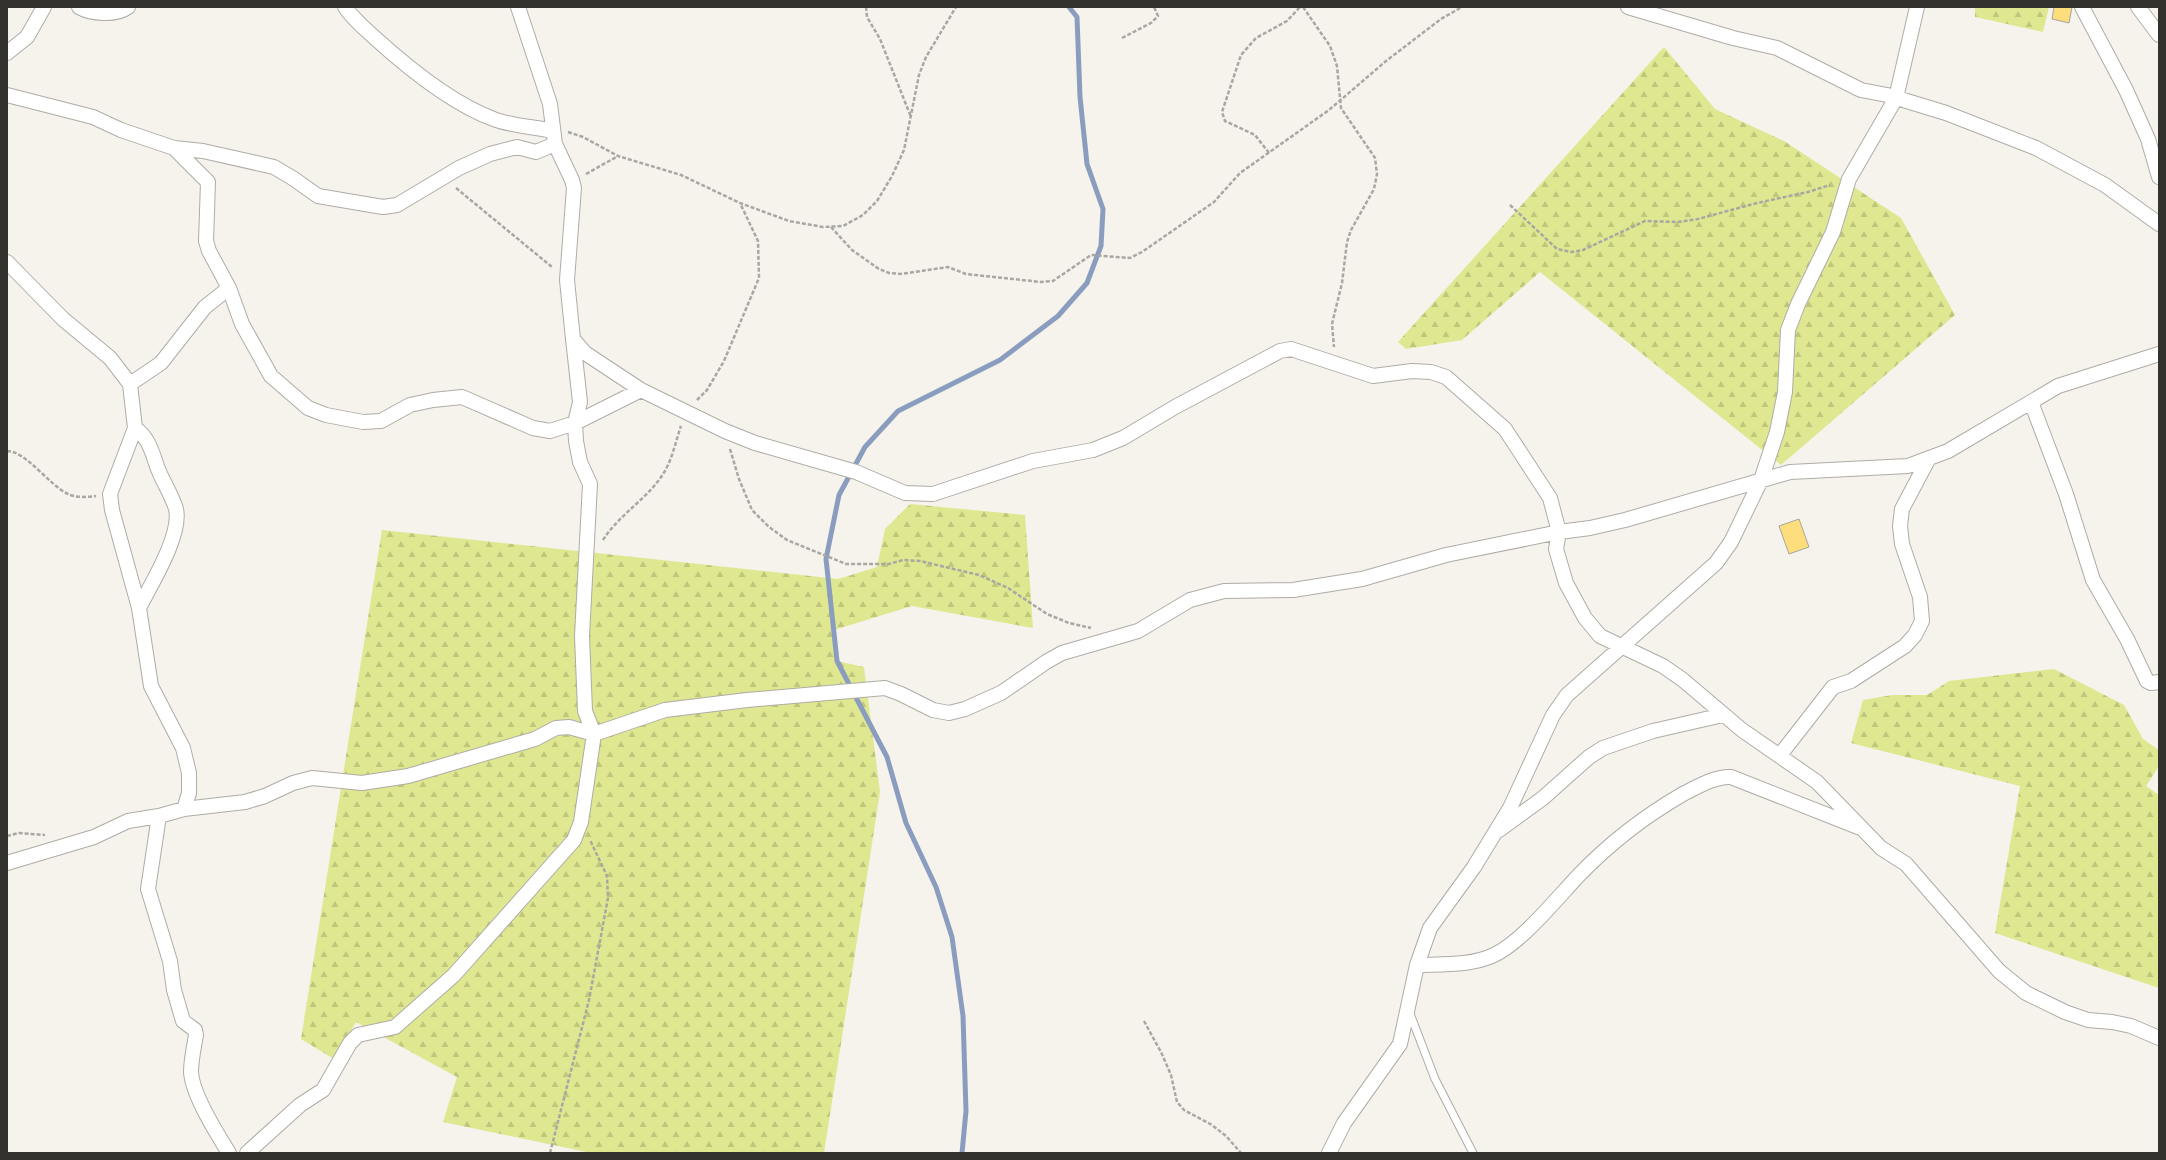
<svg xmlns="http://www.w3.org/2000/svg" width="2166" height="1160" font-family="Poppins,sans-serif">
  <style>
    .forest { fill: url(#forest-firs) }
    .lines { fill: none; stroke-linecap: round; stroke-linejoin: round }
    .stream { stroke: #8b9dbe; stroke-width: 5 }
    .building { fill: #fddd7c; stroke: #a7a59f }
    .lane-casing { stroke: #aeaca6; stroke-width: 9 }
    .street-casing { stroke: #aeaca6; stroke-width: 16 }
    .path { stroke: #a9a7a2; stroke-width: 2.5; stroke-dasharray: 4 2; stroke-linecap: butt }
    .lane { stroke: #fff; stroke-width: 7 }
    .street { stroke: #fff; stroke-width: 14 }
  </style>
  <defs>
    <pattern id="forest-firs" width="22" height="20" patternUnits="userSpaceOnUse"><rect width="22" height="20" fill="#dfe890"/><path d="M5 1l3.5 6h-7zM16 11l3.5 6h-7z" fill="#c0c77c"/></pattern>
  </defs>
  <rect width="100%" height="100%" fill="#f5f3ec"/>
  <path class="forest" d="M1975,7H2049L2043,32L1975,17Z
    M1664,47L1715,109L1784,141L1901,218L1955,315L1781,465L1540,272L1462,340L1406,349L1398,342Z
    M910,504L1025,515L1033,628L912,606L834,630L837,661L864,667L880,792L824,1153H591L443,1122L457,1077L356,1022L334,1059L301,1039L382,530L838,579L877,567L885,529Z
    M2054,669L2124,705L2143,739L2159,750V766L2146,786L2159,795V988L1995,933L2020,786L1851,743L1863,700L1892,695H1927L1949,681Z"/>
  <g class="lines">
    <path class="stream" d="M962,1153L966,1111L963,1016L952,937L936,887L906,823L887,757L837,661L826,559L839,495L865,447L898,411L1000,360L1058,316L1087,283L1101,246L1103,209L1087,164L1080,97L1077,17L1069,7"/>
  </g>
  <path class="building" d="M2054,7H2072L2069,23L2052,19Z
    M1799,519L1809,547L1789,554L1779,526Z"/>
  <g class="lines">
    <defs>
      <path id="lane" d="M1409,1011L1435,1079L1473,1153"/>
      <path id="street" d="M79,7C91,14 116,16 128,7
        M345,7C353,19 364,28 375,38C407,67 454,105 496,120C514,126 535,127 553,131
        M518,7L550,104L555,144L572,180L574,188L567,280L573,339L585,353L641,390L725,431L755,443L856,472L905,493L933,494L1033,461L1093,450L1123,438L1175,407L1280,351L1291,349L1373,376L1412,371L1431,372L1446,377L1505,429L1550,498L1559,532L1556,549L1566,583L1585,618L1600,636L1663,666L1683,680L1742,730L1817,782L1881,848L1906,864L1999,971L2026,993L2065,1012L2088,1020L2112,1022L2131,1026L2159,1038
        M1628,7L1733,38L1777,48L1861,90L1887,95L1946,113L2036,148L2105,185L2159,224
        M2082,7L2126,90L2148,139L2159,177
        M2138,7L2159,35
        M7,53L27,37L44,7
        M7,95L93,117L121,130L174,148L208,182L206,241L209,251L229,288L205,307L161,363L130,384L135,428L110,494L112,510L139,608L151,686L183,748L189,773V793L184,809
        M174,148L203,151L274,167L294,179L318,196L383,207L397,205L459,168L490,154L517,147L536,152L555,144
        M7,262L63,319L110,358L130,384
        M229,288L242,324L271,376L308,408L326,415L363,422L381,421L410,405L433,400L462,397L533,428L550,431L575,423L641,390
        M2031,402L2066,494L2093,580L2127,639L2147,681L2151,683L2159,682
        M135,428C150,439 152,453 158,469C163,482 172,495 176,509C182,535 151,584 139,608
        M1780,755L1833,687L1851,681L1905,646L1915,635L1922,621L1920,597L1902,544L1900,526L1902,509L1929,458
        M159,816L148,889L170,961L174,990L183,1021L195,1030L196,1035C194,1047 191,1060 191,1072C192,1094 217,1134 229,1153
        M1499,830L1543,798L1589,757L1603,748L1653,731L1723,715
        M7,863L94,837L128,821L159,816L184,809L245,802L265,796L293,783L312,778L362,783L408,776L535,739L556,728L569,727L594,734L665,710L747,700L885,688L901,694L933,710L949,713L965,709L1001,693L1046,662L1062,653L1138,631L1190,600L1224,591L1293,590L1362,579L1446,555L1559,532L1590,528L1625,520L1790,472L1908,466L1948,451L2058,386L2159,354
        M1417,965C1442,964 1471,966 1494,955C1523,941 1557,898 1580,874C1610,843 1645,816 1683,794C1697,787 1715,776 1731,777L1858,827
        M247,1153L300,1105L323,1090L350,1043L358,1035L395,1027L454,975L574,840L581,822L594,734L585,711L582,636L590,484L580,462L576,441L575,423L580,402L573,339
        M1329,1153L1344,1123L1400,1044L1417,965L1430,928L1474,867L1510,808L1553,715L1567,695L1716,563L1731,542L1761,480L1777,432L1785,392L1788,330L1798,304L1833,232L1849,179L1896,98L1917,7"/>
    </defs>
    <use href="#lane" class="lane-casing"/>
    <use href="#street" class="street-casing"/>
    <path class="path" d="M866,7L867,17L880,39L911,117
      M1303,7L1330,46L1337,66L1341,108L1375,158L1377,174L1374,189L1351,230L1347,242L1342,283L1332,324L1334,347
      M1122,38L1151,23L1158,16L1154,7
      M568,132L583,137L618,156L681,175L740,203L789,221L823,227L843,226L863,215L877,201L892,176L904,150L919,75L926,57L956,7
      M1269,153L1255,135L1225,121L1222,112L1241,55L1256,38L1287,21L1300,7
      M586,174L618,156
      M456,188L552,267
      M1510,205L1557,249L1571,252L1583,250L1645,221L1678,222L1698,219L1757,203L1808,192L1830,185
      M831,227L852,250L879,269L889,273L901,274L948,267L966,274L1041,282L1053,281L1091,255L1130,258L1142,252L1214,202L1240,173L1329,110L1386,61L1441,19L1462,7
      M697,400L707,390L724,361L759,278L758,241L740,203
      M730,449L739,479L752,510L769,527L787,540L846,564H889L903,560L920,561L979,575L1008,588L1047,614L1069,623L1091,628
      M7,451C26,451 50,486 68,494C75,498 88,497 96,496
      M603,540C620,513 651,497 666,469C673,456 676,440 681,426
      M7,836L19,833L45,835
      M1144,1021L1161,1052L1171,1075L1177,1102L1184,1110L1212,1125L1226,1136L1241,1153
      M550,1153L589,1000L608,898L607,876L590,840"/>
    <use href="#lane" class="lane"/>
    <use href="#street" class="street"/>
  </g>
  <rect width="2166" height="1160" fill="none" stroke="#33322f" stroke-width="16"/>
</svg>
